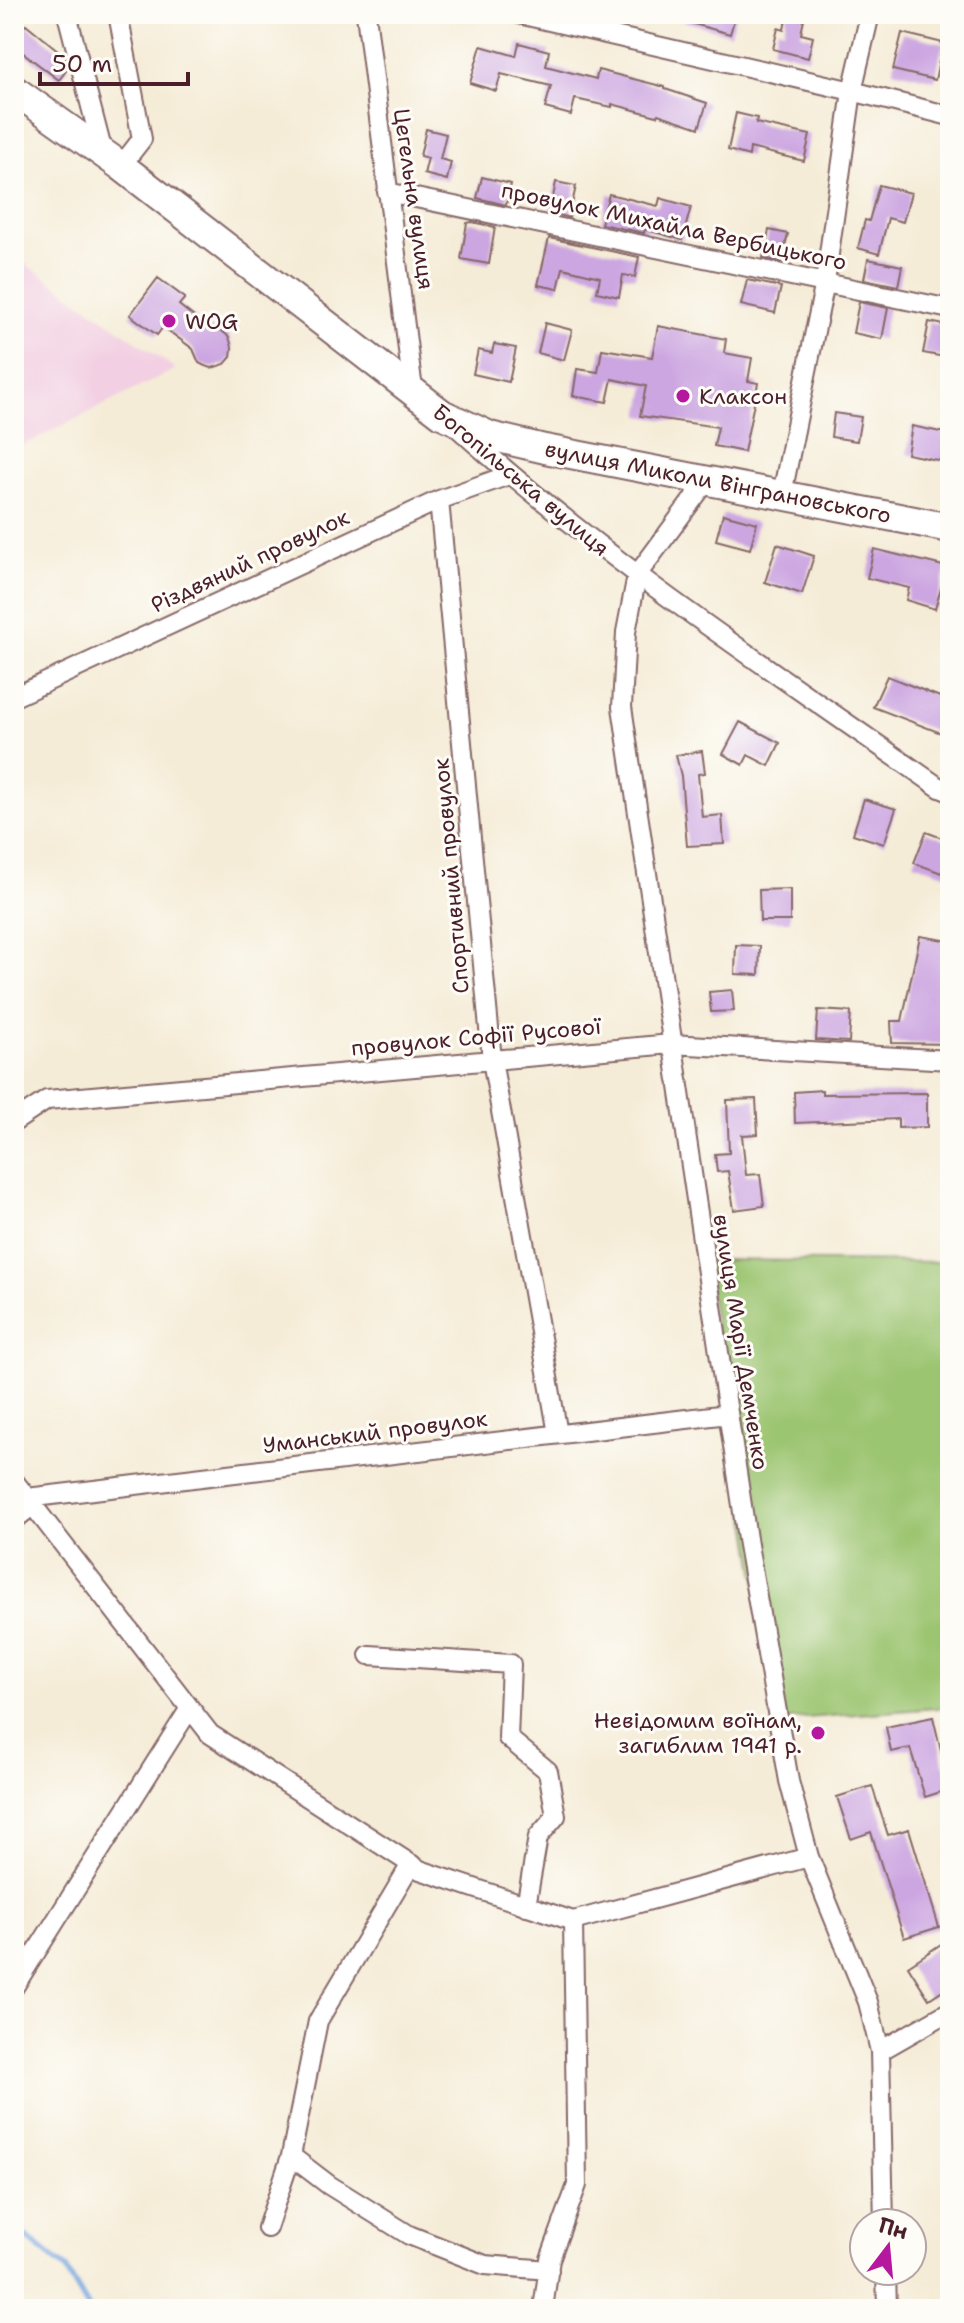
<svg xmlns="http://www.w3.org/2000/svg" width="964" height="2323" font-family="'Shantell Sans',sans-serif">
  <style>
    .built { fill: #f2cfe2 }
    .green { fill: #9cc571; stroke: #73724e; stroke-width: 2 }
    .lines { fill: none; stroke-linecap: round; stroke-linejoin: round }
    .stream { stroke: #74a4de; stroke-width: 6 }
    .building { fill: #cca6e1 }
    .street-casing { stroke: #866767; stroke-width: 22 }
    .primary-casing { stroke: #866767; stroke-width: 32 }
    .street { stroke: #fff; stroke-width: 18 }
    .primary { stroke: #fff; stroke-width: 28 }
    .poi-dot { fill: #b5179e; stroke: #fdfcf7; stroke-width: 3 }
    .labels { text-anchor: middle; dominant-baseline: central; stroke-width: 6; stroke-linejoin: round; paint-order: stroke }
    .street-label { font-size: 22px; fill: #4a1f2b; stroke: #fdfcf7 }
    .poi-label { font-size: 22px; fill: #4a1f2b; stroke: #fdfcf7; text-anchor: start }
  </style>
  <rect width="100%" height="100%" fill="#fdfcf7"/>
  <filter id="ink" filterUnits="userSpaceOnUse"><feTurbulence type="fractalNoise" baseFrequency=".0125" numOctaves="2"/><feDisplacementMap in="SourceGraphic" scale="16" xChannelSelector="R" yChannelSelector="G"/><feConvolveMatrix kernelMatrix="1 2 1 2 8 2 1 2 1" color-interpolation-filters="sRGB"/></filter>
  <filter id="wash" filterUnits="userSpaceOnUse"><feTurbulence type="fractalNoise" baseFrequency=".006" numOctaves="4" result="noise"/><feDisplacementMap in="SourceGraphic" scale="32" xChannelSelector="R" yChannelSelector="G"/><feGaussianBlur stdDeviation="1.8" result="paint"/><feColorMatrix in="noise" values="0 0 0 0 0 0 0 0 0 0 0 0 0 0 0 0 0 1.4 0 .05"/><feComposite in="paint" operator="in"/></filter>
  <g filter="url(#wash)">
    <rect width="100%" height="100%" fill="#f5ecd7"/>
    <path class="built" d="M14,256L176,369L14,450Z"/>
    <path class="green" d="M705,1260L950,1262V1707L779,1720Z"/>
    <g class="lines">
      <path class="stream" d="M14,2232L21,2233L65,2268L89,2309"/>
    </g>
    <g id="blocks">
      <path class="building" d="M673,14H736L730,34L672,18Z
        M787,14H805L801,34L813,37L808,58L773,49L778,28L784,30Z
        M26,24L65,56L68,68L59,80L14,46V40Z
        M902,33L943,43L935,80L893,70Z
        M519,43L549,51L546,66L596,79L598,70L665,87V89L707,103L699,128L658,114L657,116L612,104V107L575,99L571,115L545,108L551,86L501,74L496,91L470,83L481,46L516,56Z
        M736,113L757,118L756,123L810,135L804,161L750,148L749,156L728,150Z
        M426,129L446,134L440,159L451,162L447,180L424,174L428,158L420,156Z
        M482,177L511,184L506,205L477,198Z
        M556,182L576,186L569,218L550,212Z
        M879,185L911,193L903,222L888,218L879,254L858,248L865,220L869,221Z
        M609,194L658,206L660,198L691,207L682,240L645,229L644,233L601,224Z
        M472,222L495,227L489,264L461,259L467,223Z
        M769,230L788,234L781,262L763,258Z
        M549,238L639,257L635,277L623,275L619,297L597,292L600,277L563,268L558,289L538,285Z
        M868,259L902,266L898,286L864,279Z
        M158,278L185,298L179,305L208,328L222,331L229,337L232,347L231,357L225,364L212,368L205,366L199,363L193,349L163,327L157,335L130,315Z
        M747,280L781,287L775,313L741,305Z
        M859,302L888,308L882,339L853,333Z
        M929,322L950,326V358L923,353Z
        M545,323L572,330L564,360L538,353Z
        M658,326L726,339L724,353L752,358L748,381L758,383L744,452L714,446L718,427L640,416L646,386L612,379L607,402L573,396L577,369L598,372L602,349L652,357Z
        M494,344L516,348L509,382L473,374L478,350L492,353Z
        M834,413L861,417L857,441L831,437Z
        M912,426L950,434L947,462L907,454Z
        M723,514L757,523L750,549L716,540Z
        M777,544L814,556L802,594L765,582Z
        M874,549L947,567L935,609L906,600L909,588L867,578Z
        M887,676L950,701V724L946,735L873,707Z
        M740,722L780,743L769,766L748,755L743,765L723,754Z
        M702,751L705,773L698,774L702,817L722,815L724,844L687,846L681,776L676,755Z
        M864,799L896,809L884,844L853,834Z
        M926,832L950,841V876L914,863Z
        M790,889V921H760L759,890Z
        M920,936L950,941V1044L892,1043L891,1021H902Z
        M736,945L760,946L759,975L735,974Z
        M732,990L734,1011L711,1012L709,992Z
        M818,1010L851,1012L849,1042L816,1040Z
        M822,1090V1094L927,1093V1127L898,1128V1119L795,1123L794,1092Z
        M756,1099L758,1134L742,1135L746,1175L760,1174L764,1206L734,1210L728,1171L717,1172L715,1154L729,1153L727,1100Z
        M933,1717L950,1789L925,1797L910,1748L891,1752L886,1727Z
        M872,1786L888,1835L909,1829L939,1927L904,1938L871,1832L851,1839L837,1797Z
        M950,1938V1985L929,1999L908,1966Z"/>
    </g>
  </g>
  <g filter="url(#ink)">
    <use href="#blocks" fill-opacity="0" stroke="#866767" stroke-width="2"/>
    <g class="lines">
      <defs>
        <path id="street" d="M67,14L103,153
          M118,14L142,139L121,166
          M366,14L413,390
          M519,14L852,91L950,116
          M387,192L950,309
          M458,428C607,563 776,673 940,788L950,792
          M708,479L637,575L626,632L622,707L747,1539L789,1781L809,1857L868,2002L880,2051L884,2223
          M782,494L825,282L852,91L870,14
          M439,500L492,1060L558,1434
          M14,697L439,500L509,475
          M14,1122L47,1100L671,1044L950,1060
          M14,1481L210,1734L420,1870L573,1921L809,1857
          M27,1498L728,1414
          M14,1520L33,1505
          M369,1655L511,1664L508,1738L548,1771L556,1816L538,1837L526,1906
          M14,1987L190,1708
          M880,2051L950,2011
          M291,2156L329,2185L409,2235L485,2265L549,2270
          M267,2228L291,2156L318,2021L411,1864
          M886,2271L887,2309
          M543,2309L550,2259L577,2185L573,1921"/>
        <path id="primary" d="M14,90L121,166L442,414L490,436L545,449L950,528"/>
      </defs>
      <use href="#street" class="street-casing"/>
      <use href="#primary" class="primary-casing"/>
      <use href="#street" class="street"/>
      <use href="#primary" class="primary"/>
    </g>
  </g>
  <g class="poi-dot">
    <circle cx="169" cy="321" r="8"/>
    <circle cx="683" cy="396" r="8"/>
    <circle cx="818" cy="1733" r="8"/>
  </g>
  <g class="labels">
    <g class="street-label">
      <text transform="translate(414 199) rotate(82)">Цегельна вулиця</text>
      <text transform="translate(674 226) rotate(12)">провулок Михайла Вербицького</text>
      <text transform="translate(521 480) rotate(40)">Богопільська вулиця</text>
      <text transform="translate(718 482) rotate(11)">вулиця Миколи Вінграновського</text>
      <text transform="translate(250 561) rotate(-25)">Різдвяний провулок</text>
      <text transform="translate(451 876) rotate(-95)">Спортивний провулок</text>
      <text transform="translate(476 1037) rotate(-5)">провулок Софії Русової</text>
      <text transform="translate(741 1342) rotate(81)">вулиця Марії Демченко</text>
      <text transform="translate(375 1432) rotate(-7)">Уманський провулок</text>
    </g>
    <g class="poi-label">
      <text x="185" y="321">WOG</text>
      <text x="699" y="396">Клаксон</text>
      <text x="802" y="1720" text-anchor="end">Невідомим воїнам,<tspan x="802" dy="25">загиблим 1941 р.</tspan></text>
    </g>
  </g>
  <rect width="964" height="2323" fill="none" stroke="#fdfcf7" stroke-width="48"/>
  <g transform="translate(888 2247) rotate(16)"><circle r="38" fill="#fdfcf7" stroke="#b5a4a5" stroke-width="2"/>
  <path d="M0-6L14 30L0 20L-14 30Z" fill="#b5179e"/>
  <text y="-12" font-size="22" font-weight="bold" text-anchor="middle" fill="#4a1f2b">Пн</text>
  </g>
  <path d="M40 72v12h148v-12" fill="none" stroke="#4a1f2b" stroke-width="4"/>
  <text x="52" y="72" font-size="24" fill="#4a1f2b" stroke="#fdfcf7" stroke-width="6" paint-order="stroke">50 m</text>
</svg>
